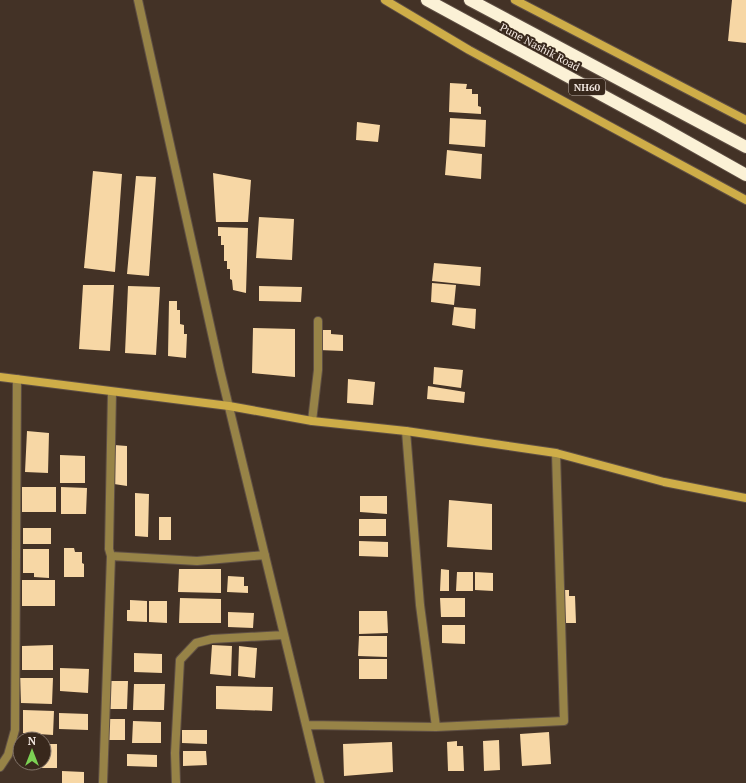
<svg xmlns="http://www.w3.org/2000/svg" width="746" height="783" font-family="'PT Serif',serif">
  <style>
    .building { fill: #f7d7a5 }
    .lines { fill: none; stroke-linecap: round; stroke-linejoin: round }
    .street-casing { stroke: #5f4f44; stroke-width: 10 }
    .secondary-casing { stroke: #5f4f44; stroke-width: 10 }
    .highway-casing { stroke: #5f4f44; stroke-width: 14 }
    .street { stroke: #978347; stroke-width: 8 }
    .secondary { stroke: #cead48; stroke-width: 8 }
    .highway { stroke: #fbf1d6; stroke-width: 12 }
    .labels { text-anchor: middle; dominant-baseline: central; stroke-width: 4; stroke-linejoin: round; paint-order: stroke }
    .shield { fill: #38281c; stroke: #bcafa7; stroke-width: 1 }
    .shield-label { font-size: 10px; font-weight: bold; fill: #f4e9e2 }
    .street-label { font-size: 11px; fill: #f4e9e2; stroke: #38281c }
  </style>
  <rect width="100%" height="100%" fill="#433226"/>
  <path class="building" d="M732,0H746V43L728,41Z
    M450,83L467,84L466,89H472V94H478V106L481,107V114L449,112Z
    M450,118L486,120L485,147L449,144Z
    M357,122L380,125L378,142L356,140Z
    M447,150L482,154L481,179L445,175Z
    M93,171L122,174L115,272L84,268Z
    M213,173L251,180L248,222H216Z
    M136,176L156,177L149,276L127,274Z
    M259,217L294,219L292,260L256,258Z
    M218,227L248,228L246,293L233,290L232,280L230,279V269H227V261H224V245H221V236H218Z
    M434,263L481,267L480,286L432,281Z
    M432,283L456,285L454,305L431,302Z
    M83,285H114L110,351L79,349Z
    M128,286L160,287L156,355L125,353Z
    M259,286L302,287L301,302L259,301Z
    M169,301H177V310H180V324L184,325V334H187L186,358L168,356Z
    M454,307L476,309L475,329L452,325Z
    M253,328L295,329V377L252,373Z
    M320,330H331V334L343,335V351L319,350Z
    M434,367L463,370L461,388L433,384Z
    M348,379L375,382L373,405L347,403Z
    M428,386L465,392L464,403L427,399Z
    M27,431L49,433L48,473L25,472Z
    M114,445L127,446V486L114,484Z
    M60,455L85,456V483H60Z
    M22,487H56V512H22Z
    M61,487L87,488L86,514H61Z
    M135,493L149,494L148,537L135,536Z
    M360,496H387V514L360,512Z
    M449,500L492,504V550L447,547Z
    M159,517H171V540H159Z
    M359,519H386V536H359Z
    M23,528H51V544H23Z
    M359,541L388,542V557L359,556Z
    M64,548H74L75,552H82V563L84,564V577H64Z
    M23,549H49V578L34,577V573H23Z
    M179,569H221V593L178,592Z
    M441,569L449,570V591H440Z
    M457,572H473V591H456Z
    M475,572L493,573V591L475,590Z
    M228,576L244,577V586H248V593L227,592Z
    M22,580H55V606H22Z
    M561,590H569V596H575L576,623H563Z
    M180,598L221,599V623H179Z
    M440,598H465V617H441Z
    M130,600L147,601V622L127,621V610H130Z
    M149,601H167V623L149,622Z
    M359,611H387L388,633L359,634Z
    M228,612L254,613L253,628L228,627Z
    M442,625H465V644L442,643Z
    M359,636H387V657L358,656Z
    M53,645V670H22V646Z
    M212,645L232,646L231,676L210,674Z
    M239,646L257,648L255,678L238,676Z
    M134,653L162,654V673L134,672Z
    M359,659H387V679H359Z
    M60,668L89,669L88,693L60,691Z
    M20,678H53L52,704L21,703Z
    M111,681H128L127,709H110Z
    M134,684H165L164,710H133Z
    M216,686L273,687L272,711L216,709Z
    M23,710L54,711L53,735L23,733Z
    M59,713L88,714V730L59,729Z
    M109,719H125V740H109Z
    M133,721L161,722V743H132Z
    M182,730H207V744L182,743Z
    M549,732L551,764L522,766L520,734Z
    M499,740L500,770L484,771L483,741Z
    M457,741V746H463L464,771H448L447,742Z
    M392,742L393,772L344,776L343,744Z
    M44,744H57V768H29V763H44Z
    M183,751H206L207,765L183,766Z
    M127,754L157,755V767L127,766Z
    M62,771L84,772V783H62Z"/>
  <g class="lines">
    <defs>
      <path id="street" d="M138,0L220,370L320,783
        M312,421L318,370V321
        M406,431L420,605L436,727
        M111,556L197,561L265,555
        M306,725L436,727L564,721L556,453
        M0,767L8,755L15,730L17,379
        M103,783L111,556L109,549L112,392
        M176,783L175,753L180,660L196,643L212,639L284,635"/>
      <path id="secondary" d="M385,0L469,50L746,200
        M515,0L746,120
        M0,377L229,406L312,421L406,431L556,453L664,482L746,498"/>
      <path id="highway" d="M427,0L659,126L746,175
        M470,0L746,147"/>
    </defs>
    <use href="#street" class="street-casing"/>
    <use href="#secondary" class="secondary-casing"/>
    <use href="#highway" class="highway-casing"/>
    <use href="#street" class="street"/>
    <use href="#secondary" class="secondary"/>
    <use href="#highway" class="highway"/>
  </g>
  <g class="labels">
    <rect class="shield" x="569" y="79" width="36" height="16" rx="3"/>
    <g class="shield-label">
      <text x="587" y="87">NH60</text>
    </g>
    <g class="street-label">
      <text transform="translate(540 47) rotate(28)">Pune Nashik Road</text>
    </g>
  </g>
  <g transform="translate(32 751)"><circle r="19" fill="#38281c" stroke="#83756b"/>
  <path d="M0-3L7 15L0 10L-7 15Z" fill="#7cd154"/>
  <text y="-6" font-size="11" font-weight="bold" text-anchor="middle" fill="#f4e9e2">N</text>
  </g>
</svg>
